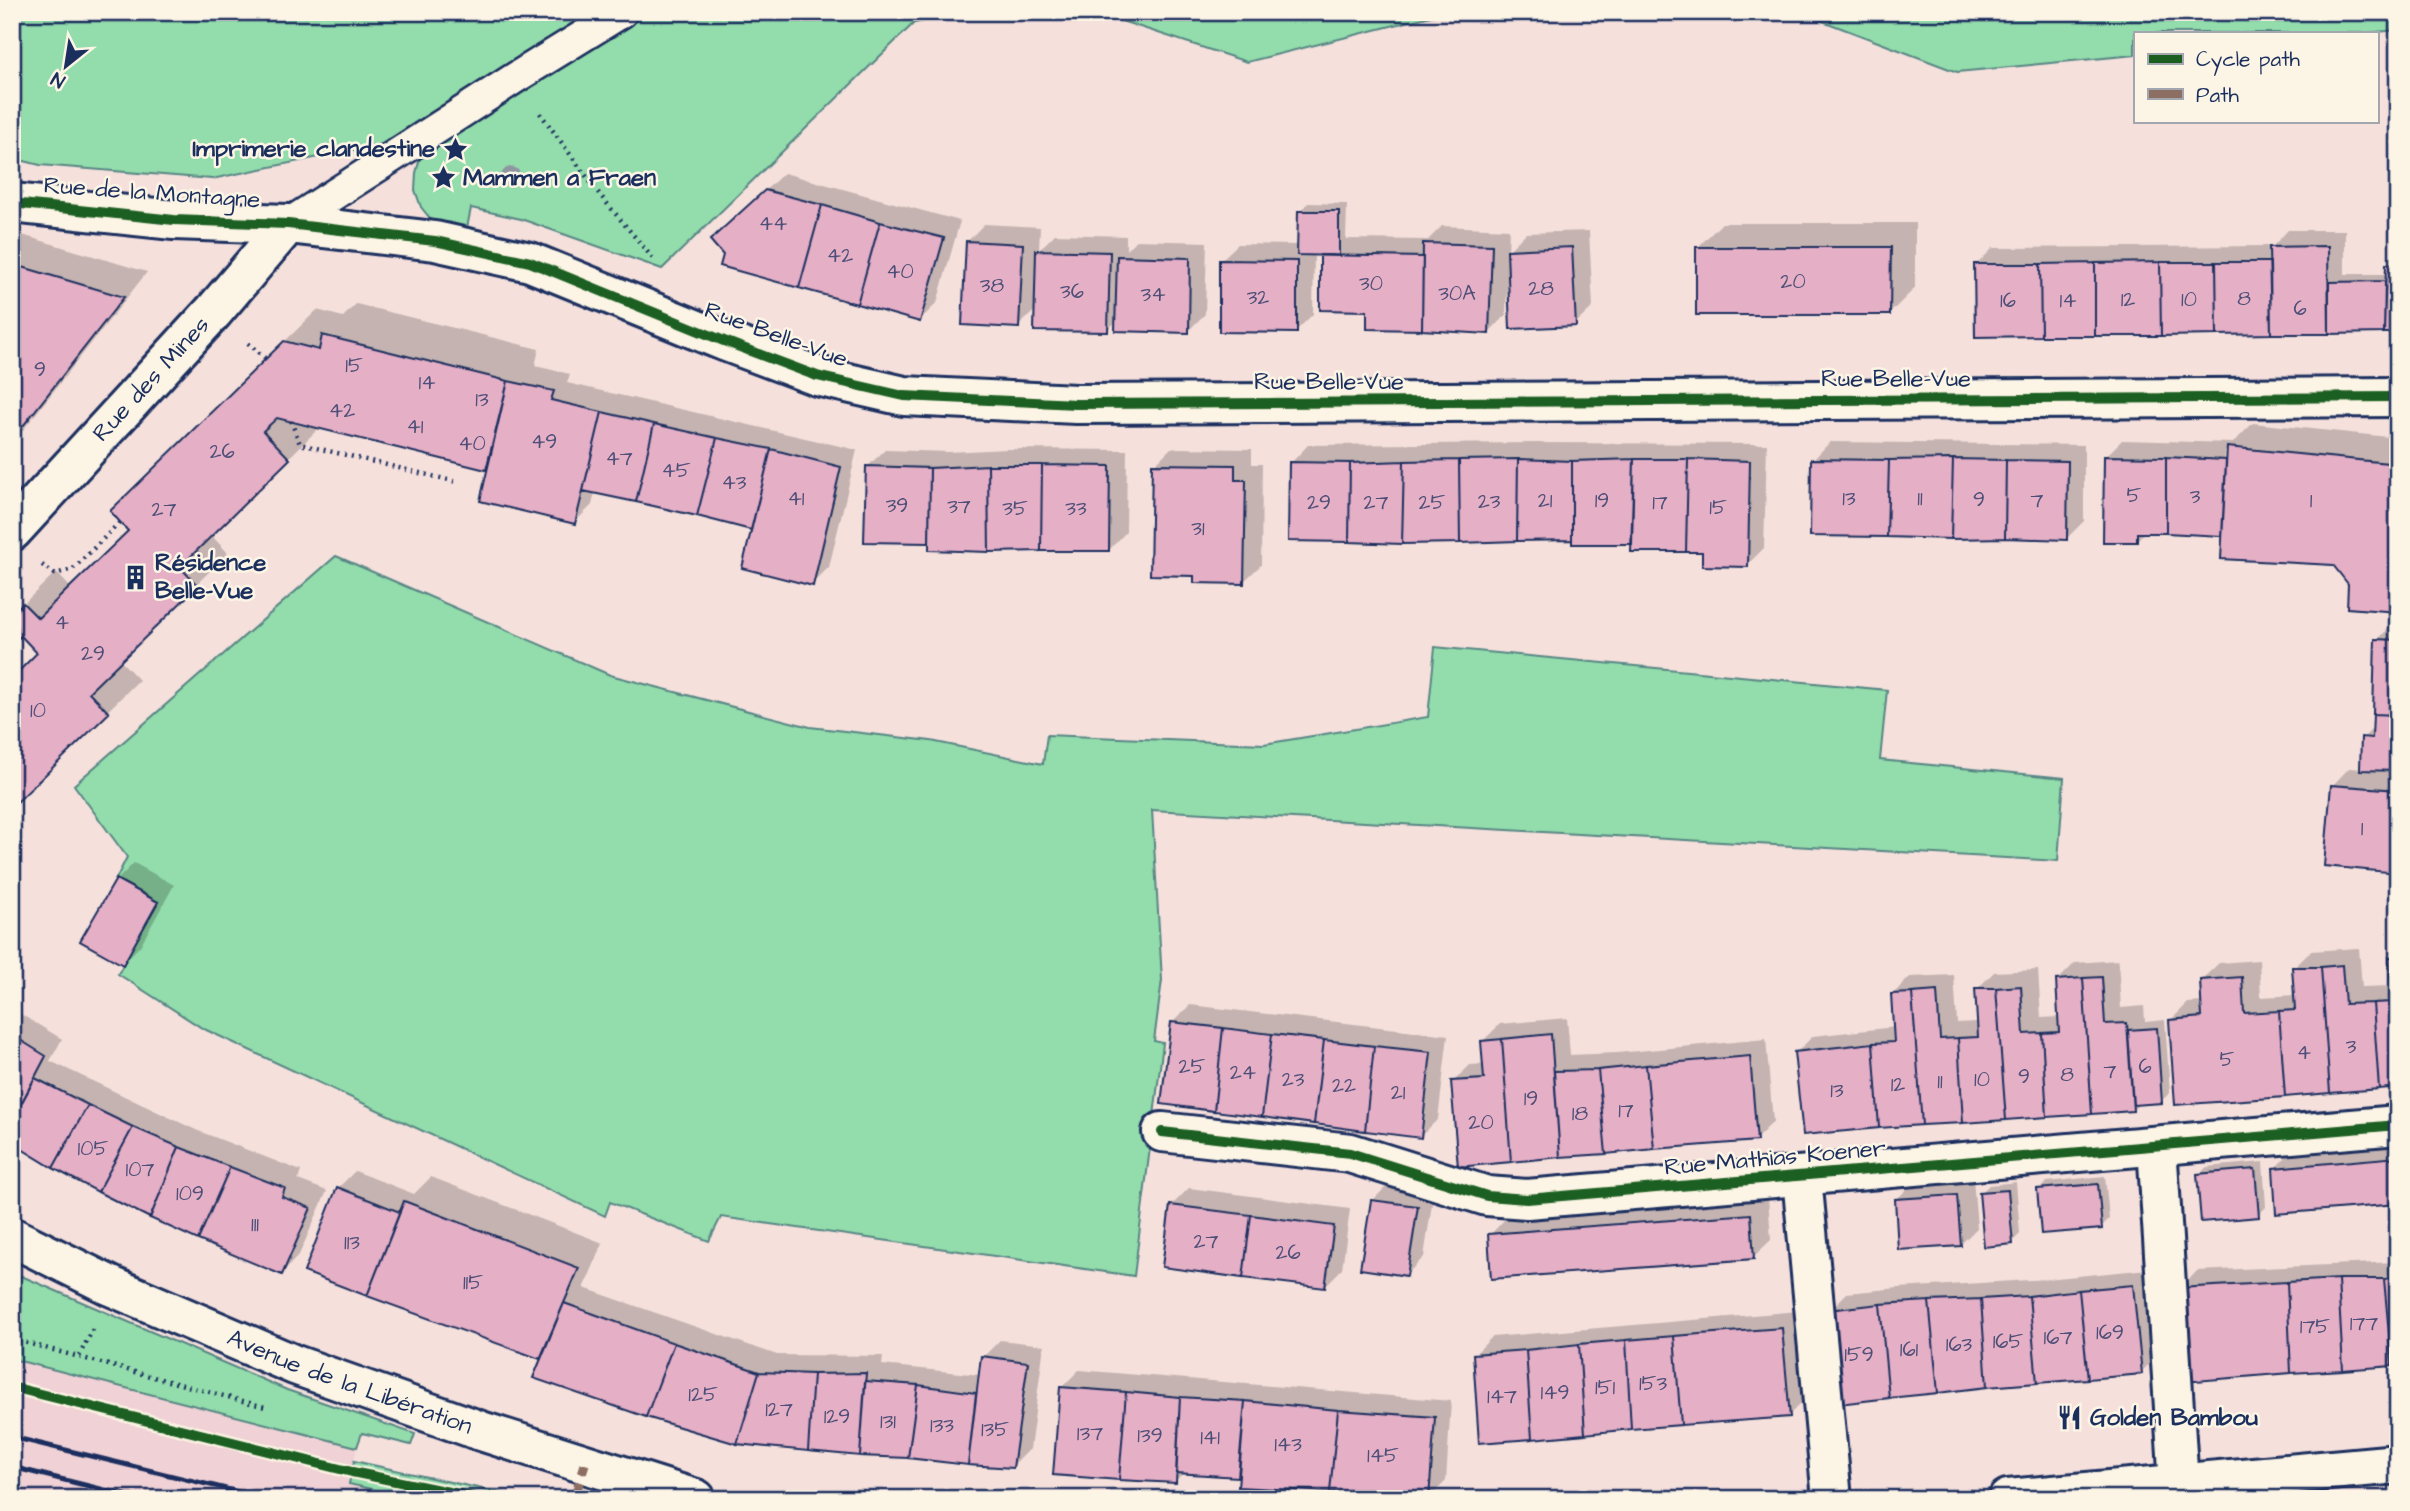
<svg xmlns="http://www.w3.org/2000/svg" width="2410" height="1511" font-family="'Architects Daughter',sans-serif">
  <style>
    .built { fill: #f0d1d5 }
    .green { fill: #93dcab; stroke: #578684; stroke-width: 2 }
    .shadow { fill: #0003; fill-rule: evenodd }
    .building { fill: #e5afc6; stroke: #1b2f5e; stroke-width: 2 }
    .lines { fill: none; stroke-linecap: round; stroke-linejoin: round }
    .lane-casing { stroke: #1b2f5e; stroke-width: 35 }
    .street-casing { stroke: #1b2f5e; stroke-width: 44 }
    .secondary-casing { stroke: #1b2f5e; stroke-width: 44 }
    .path { stroke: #1b2f5e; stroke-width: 4.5; stroke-dasharray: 2 5; stroke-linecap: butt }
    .lane { stroke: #fcf5e5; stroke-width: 30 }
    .street { stroke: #fcf5e5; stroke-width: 38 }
    .secondary { stroke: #fcf5e5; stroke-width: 38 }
    .rail { stroke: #1b2f5e; stroke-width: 5 }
    .quiet { stroke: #8d6e63; stroke-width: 9; stroke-dasharray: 18 9; stroke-linecap: butt }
    .cycleway-casing { stroke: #fcf5e5; stroke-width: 15 }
    .cycleway { stroke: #1b5e20; stroke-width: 10 }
    .tree { fill: #8e96a1 }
    .labels { text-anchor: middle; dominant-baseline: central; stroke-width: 5; stroke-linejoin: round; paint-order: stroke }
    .number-label { font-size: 21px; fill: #4e4f78 }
    .poi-label { font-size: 24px; font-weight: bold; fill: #1b2f5e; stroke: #fcf5e5; text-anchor: start }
    .street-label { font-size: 24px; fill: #1b2f5e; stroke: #fcf5e5 }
  </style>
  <rect width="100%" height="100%" fill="#f5e0dc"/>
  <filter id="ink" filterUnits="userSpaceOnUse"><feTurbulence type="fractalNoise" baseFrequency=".0143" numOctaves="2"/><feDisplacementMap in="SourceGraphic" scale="14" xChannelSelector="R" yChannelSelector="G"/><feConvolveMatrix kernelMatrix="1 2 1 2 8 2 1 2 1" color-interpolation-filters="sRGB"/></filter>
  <g filter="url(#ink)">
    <path class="built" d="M12,1359L357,1447L349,1484L415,1499H12Z"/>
    <path class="green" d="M12,12H974L914,23L662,269L521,219L471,208L466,233L432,221L421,207L415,190L416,173L426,135L212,179L40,165L12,158Z
      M1094,12H1447L1247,62Z
      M1799,12H2398V30L2365,33H2135V55L1957,72Z
      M336,556L610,675L810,727L931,741L1043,764L1047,735L1264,744L1428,717L1435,647L1887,690L1880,760L2064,778L2058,861L1152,810L1162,980L1154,1041L1163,1043L1134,1276L721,1217L709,1241L610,1202L605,1216L202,1028L118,974L158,902L116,879L127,857L74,785Z
      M12,1272L287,1390L415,1434L411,1445L362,1433L357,1447L12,1359Z
      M354,1461L528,1499H415L349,1484Z"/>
    <path class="shadow" d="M784,173L960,221L937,303L920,320L730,223Z
      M1308,203L1347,204L1346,239L1428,240L1442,226L1509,229L1508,251L1526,233L1589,231L1593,307L1575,324L1507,282L1506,315L1489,332L1369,309L1322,254H1314L1313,314L1296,331L1220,261L1238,244L1299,245L1300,212Z
      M1722,223H1915V288L1890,313L1697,248Z
      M984,224L1040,227L1039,250L1055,234L1126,236V250L1136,240L1207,242L1205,314L1188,331L1117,321L1107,330L1036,309L1018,327L967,242Z
      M2288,230H2345V274H2387L2388,265L2398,255V332L1977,335L1976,265L1993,248L2273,246Z
      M12,232L147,272L23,430L12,441Z
      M356,304L539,349L535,366L570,374L567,383L857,450L829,567L812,584L753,529L595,492L592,505L575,522L491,462L485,468L320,427L211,535L228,553L120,660L139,680L12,805L39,653L12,615L56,572L71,588L130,530L144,479L317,310L343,317Z
      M2253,423L2398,438V610L2349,583L2333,564L2224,534L2146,531L2136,541L2105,457L2122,440L2233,443ZM2225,451L2228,452L2225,519H2221Z
      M1830,442L2084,445V521L2067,538L1813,460Z
      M1536,443L1767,444L1764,548L1747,565L1704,551L1574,538L1291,463L1308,445Z
      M1171,448L1252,449V464H1262L1261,565L1243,582L1196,574L1154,465Z
      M1007,449L1127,450L1126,532L1109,550L866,540L867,467L885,450L949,452Z
      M2394,623H2398V871L2332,786L2349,768L2362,769L2363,738L2374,727L2377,640Z
      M134,863L174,885L140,946L123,963L117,880Z
      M2359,948L2362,987L2393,986L2390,958L2398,950V1086L2171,1020L2188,1003L2203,1002L2201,980L2219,963L2259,960L2261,997L2296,995L2294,968L2311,951Z
      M2118,960L2121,1008L2144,1006L2145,1022L2165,1020L2170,1093L2161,1101L2140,1103L2133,1110L1796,1053L1813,1036L1895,1027L1893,994L1910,977L1954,975L1957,1023L1976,1022H1979L1977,989L1994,972L2038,970L2041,1018L2060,1017L2058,980L2075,963Z
      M1190,1005L1448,1035L1438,1119L1421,1136L1173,1022Z
      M12,1009L62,1039L50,1061L196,1130L301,1171L298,1180L327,1191L299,1255L282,1273L12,1141Z
      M1567,1018L1570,1055L1617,1053L1766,1039L1773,1122L1756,1139L1460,1165L1453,1082L1470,1065L1485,1064L1483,1041L1500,1024Z
      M2398,1142V1202L2275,1168L2292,1151Z
      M2263,1162L2266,1207L2258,1215L2198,1175L2207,1167Z
      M355,1171L414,1194L431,1177L603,1243L584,1288L777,1355L883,1356L882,1365L980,1375L983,1357L1000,1340L1044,1345L1030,1449L1013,1466L738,1443L545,1352L539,1357L338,1188Z
      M2105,1176L2109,1219L2101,1227L2039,1190L2047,1182Z
      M1973,1178L1977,1228L1960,1245L1897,1199L1914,1182Z
      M2016,1182L2020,1234L2012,1242L1981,1193L1989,1185Z
      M1390,1183L1434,1190L1424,1257L1407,1274L1373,1200Z
      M1189,1188L1350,1209L1342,1269L1324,1287L1171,1206Z
      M1768,1197L1771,1240L1753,1257L1490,1235L1507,1217Z
      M2398,1262V1363L2180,1289L2197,1271Z
      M2149,1269L2159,1355L2141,1372L1840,1402L1830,1310L1847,1293L1899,1288L2047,1279Z
      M1799,1311L1806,1398L1789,1415L1475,1354L1492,1337Z
      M1079,1370L1451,1401L1446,1481L1429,1498L1240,1476L1184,1472L1175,1481L1062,1387Z"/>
    <path class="building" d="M765,190L822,205L799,288L720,266L723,255L710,240Z
      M822,205L880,222L857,304L799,288Z
      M1298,211H1339V256L1297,255Z
      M880,222L944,238L920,322L857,304Z
      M966,241L1023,244L1019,328L962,325Z
      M1423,243L1492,245L1489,334L1422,330Z
      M2328,246L2329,334H2271L2269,247Z
      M1572,247L1576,326L1510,329L1507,250Z
      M1696,247H1891L1890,315H1696Z
      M1036,250L1110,252L1108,332L1034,331Z
      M1320,255L1423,257L1422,330L1367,329V311L1320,310Z
      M1117,256L1190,258L1189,333L1115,331Z
      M1219,260L1297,261V333L1219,332Z
      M2160,262H2216L2217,335L2161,336Z
      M2160,262L2161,336H2095V263Z
      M2216,262H2270L2271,334L2217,335Z
      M2095,263V336H2041L2040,264Z
      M12,264L124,297L12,440Z
      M1974,264H2040L2041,336L1975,337Z
      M2386,264H2398V333H2384Z
      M2385,281L2384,333L2329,334V282Z
      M322,335L508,381L486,470L277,418L263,431L290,459L180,567L198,586L89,692L109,713L12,807V678L37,653L21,636L12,644V613L23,603L38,618L128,531L110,511L284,341L319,350Z
      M508,381L554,391L551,400L602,412L575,524L480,501Z
      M602,412L654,424L636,502L583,491Z
      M654,424L717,438L697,516L636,502Z
      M717,438L771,449L751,530L697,516Z
      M2227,447L2398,464V612L2347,608L2348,584L2333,565L2221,559Z
      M771,449L841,467L813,586L742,568Z
      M2104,456L2166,457V533H2137V542H2103Z
      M2166,457L2226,460L2222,536L2166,533Z
      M1518,459L1572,461V540L1517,541Z
      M1518,459L1517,541L1460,543L1459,460Z
      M1634,459H1688L1686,552H1631Z
      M1634,459L1632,544H1572V461Z
      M1688,459L1750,461L1748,567L1702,566V552H1686Z
      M1811,459L1889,460L1887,537L1810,536Z
      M1953,459L2006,460L2005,538L1951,539Z
      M1953,459L1951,539L1887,537L1889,460Z
      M1459,460L1460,543L1402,544L1404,461Z
      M2006,460L2068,461L2067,540L2005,538Z
      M1404,461L1402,544L1349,542L1350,463Z
      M1289,462L1350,463L1349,542L1288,541Z
      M1152,464L1235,465V480H1246L1244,584L1194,583V576L1150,575Z
      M988,465H1042L1041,551L989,552Z
      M988,465L989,552L929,550L930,468Z
      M1042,465L1110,466L1109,551H1041Z
      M866,466L930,468L929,543L864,542Z
      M2375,639L2398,640V715L2373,714Z
      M2373,714L2398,715V771L2360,770L2361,737L2372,738Z
      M2331,785L2398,790V873L2324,866Z
      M116,879L158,902L123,965L80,941Z
      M2389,957H2398V1087L2379,1089L2373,1003L2392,1002Z
      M2342,965L2345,1004L2373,1003L2379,1089L2330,1093L2321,967Z
      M2292,967H2321L2330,1093L2285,1097L2279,1011L2295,1010Z
      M2102,977L2105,1024L2127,1023L2133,1111L2092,1114L2083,978Z
      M2242,977L2244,1013L2279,1011L2285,1097L2175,1105L2169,1020L2202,1017L2200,980Z
      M2083,978L2092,1114L2047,1117L2042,1033L2059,1032L2056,980Z
      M2021,986L2024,1034L2042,1033L2047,1117L2006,1120L1996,988Z
      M1975,988H1996L2006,1120L1963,1123L1958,1038L1978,1037Z
      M1937,991L1940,1039L1958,1038L1963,1123L1922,1125L1912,993Z
      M1912,993L1922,1125L1879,1128L1873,1043L1894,1042L1891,994Z
      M1171,1022L1223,1028L1214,1111L1161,1104Z
      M1223,1028L1272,1034L1262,1117L1214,1111Z
      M2157,1028L2162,1103L2133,1105L2128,1030Z
      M1272,1034L1324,1040L1314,1124L1262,1117Z
      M1551,1034L1560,1157L1511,1162L1502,1039Z
      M12,1035L46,1056L12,1121Z
      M1502,1039L1511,1162L1458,1167L1451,1081L1484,1079L1481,1041Z
      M1324,1040L1374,1046L1365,1131L1314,1124Z
      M1873,1043L1879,1128L1803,1135L1794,1052Z
      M1374,1046L1431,1052L1421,1138L1365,1131Z
      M1750,1056L1757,1141L1654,1149L1646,1065Z
      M1646,1065L1654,1149L1606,1154L1598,1070Z
      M1598,1070L1606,1154L1560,1157L1554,1071Z
      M35,1078L88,1105L53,1168L12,1143V1121Z
      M88,1105L133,1127L98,1192L53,1168Z
      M133,1127L179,1147L150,1218L98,1192Z
      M179,1147L230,1167L198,1240L150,1218Z
      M2398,1157V1204L2276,1214L2273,1168Z
      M230,1167L285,1188L282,1197L311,1208L282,1275L198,1240Z
      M2255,1169L2259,1217L2201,1222L2197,1174Z
      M2098,1184L2102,1229L2041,1234L2037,1189Z
      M337,1187L400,1212L367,1296L304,1272Z
      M2008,1190L2013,1244L1984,1247L1979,1192Z
      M1957,1195L1961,1246L1898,1250L1895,1199Z
      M1371,1200L1418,1206L1407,1276L1360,1269Z
      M404,1201L579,1268L540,1359L367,1296Z
      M1170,1205L1251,1215L1243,1278L1162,1267Z
      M1751,1214L1754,1259L1491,1279L1488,1234Z
      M1251,1215L1334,1226L1325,1288L1243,1278Z
      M2398,1277V1365L2392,1366L2384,1279Z
      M2338,1279H2384L2392,1366L2343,1370Z
      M2338,1279L2343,1370L2291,1373L2287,1282Z
      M2287,1282L2291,1373L2184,1382L2178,1288Z
      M2133,1285L2142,1374L2088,1379L2079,1290Z
      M2079,1290L2088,1379L2037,1383L2029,1296Z
      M2029,1296L2037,1383L1987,1387L1981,1299Z
      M1981,1299L1987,1387L1938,1393L1929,1301Z
      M1929,1301L1938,1393L1889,1398L1880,1304Z
      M564,1303L674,1343L646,1417L533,1378Z
      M1880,1304L1889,1398L1839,1404L1828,1310Z
      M1782,1328L1790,1417L1681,1425L1674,1336Z
      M1674,1336L1681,1425L1631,1429L1626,1340Z
      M1626,1340L1631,1429L1585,1434L1579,1344Z
      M674,1343L759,1372L737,1444L646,1417Z
      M1579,1344L1585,1434L1532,1439L1526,1350Z
      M1526,1350L1532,1439L1479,1443L1473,1354Z
      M981,1356L1028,1362L1013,1468L968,1465Z
      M759,1372L813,1374L808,1451L737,1444Z
      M866,1373L860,1456L808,1451L813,1374Z
      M865,1381L918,1385L908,1458L860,1456Z
      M918,1385L976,1393L968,1465L908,1458Z
      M1060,1387L1126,1392L1119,1480L1053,1475Z
      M1126,1392L1180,1397L1176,1483L1119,1480Z
      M1180,1397L1245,1401L1238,1477L1176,1473Z
      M1245,1401L1338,1410L1330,1492L1238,1487Z
      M1338,1410L1435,1417L1429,1499L1330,1492Z"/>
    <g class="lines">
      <defs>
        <path id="lane" d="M288,224L515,78L622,12"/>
        <g id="street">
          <path d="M12,203L174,220L288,224L435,241L530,262L724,341L817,376L904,396L1076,404L2398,397"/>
          <path id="s1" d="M12,531L214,311L288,224"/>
          <path d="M1162,1132L1350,1153L1487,1196L1527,1199L2398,1125"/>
          <path d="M2157,1146L2179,1485"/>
          <path d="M1802,1177L1832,1499"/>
        </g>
        <g id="secondary">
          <path id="s2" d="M12,1237L113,1287L295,1365L481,1431L696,1499"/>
          <path d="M2008,1499L2398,1464"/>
        </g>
      </defs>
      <use href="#lane" class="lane-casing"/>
      <use href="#street" class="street-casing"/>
      <use href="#secondary" class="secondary-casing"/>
      <path class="path" d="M540,113L600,195L655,261
        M248,343L266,359
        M291,421L300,444L457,482
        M42,565L55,574L73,569L120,522
        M12,1339L265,1407
        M79,1356L93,1329"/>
      <use href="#lane" class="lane"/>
      <use href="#street" class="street"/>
      <use href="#secondary" class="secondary"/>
      <path class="rail" d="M12,1437L268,1499
        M12,1467L141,1499"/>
      <path class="quiet" d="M574,1499L585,1464"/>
      <defs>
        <path id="cycleway" d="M12,203L174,220L288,224L435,241L530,262L724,341L817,376L904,396L1076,404L2398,397
          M1162,1132L1350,1153L1487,1196L1527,1199L2398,1125
          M12,1387L352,1472L483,1499"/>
      </defs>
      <use href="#cycleway" class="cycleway-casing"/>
      <use href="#cycleway" class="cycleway"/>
    </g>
    <circle class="tree" cx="511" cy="177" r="10"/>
  </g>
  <defs>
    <symbol id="sight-bare" viewBox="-9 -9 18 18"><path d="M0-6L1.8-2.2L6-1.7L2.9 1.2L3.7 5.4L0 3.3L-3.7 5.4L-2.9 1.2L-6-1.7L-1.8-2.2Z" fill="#1b2f5e" stroke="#fcf5e5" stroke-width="2.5" paint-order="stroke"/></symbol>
    <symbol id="building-bare" viewBox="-9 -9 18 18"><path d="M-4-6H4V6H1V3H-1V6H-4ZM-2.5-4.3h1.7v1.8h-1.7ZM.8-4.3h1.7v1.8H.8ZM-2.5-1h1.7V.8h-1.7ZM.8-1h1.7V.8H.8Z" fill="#1b2f5e" stroke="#fcf5e5" stroke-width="2.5" paint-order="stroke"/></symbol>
    <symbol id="restaurant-bare" viewBox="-9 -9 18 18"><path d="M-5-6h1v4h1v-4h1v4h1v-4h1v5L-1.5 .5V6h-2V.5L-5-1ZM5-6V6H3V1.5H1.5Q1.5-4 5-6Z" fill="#1b2f5e" stroke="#fcf5e5" stroke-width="2.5" paint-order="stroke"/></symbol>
  </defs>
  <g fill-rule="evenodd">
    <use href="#sight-bare" x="438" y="132" width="35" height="35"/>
    <use href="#sight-bare" x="426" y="160" width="35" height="35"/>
    <use href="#building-bare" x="118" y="560" width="35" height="35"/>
    <use href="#restaurant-bare" x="2052" y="1400" width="35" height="35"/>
  </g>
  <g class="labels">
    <g class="number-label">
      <text x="773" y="223">44</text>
      <text x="840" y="255">42</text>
      <text x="900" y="271">40</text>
      <text x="1793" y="281">20</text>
      <text x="1371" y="283">30</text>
      <text x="992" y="285">38</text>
      <text x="1541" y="288">28</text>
      <text x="1072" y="291">36</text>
      <text x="1457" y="293">30A</text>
      <text x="1153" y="294">34</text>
      <text x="1258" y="297">32</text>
      <text x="2244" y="298">8</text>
      <text x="2128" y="299">12</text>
      <text x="2189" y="299">10</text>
      <text x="2008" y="300">16</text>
      <text x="2068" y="300">14</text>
      <text x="2300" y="308">6</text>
      <text x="354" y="365">15</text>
      <text x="40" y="369">9</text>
      <text x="427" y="382">14</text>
      <text x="482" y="399">13</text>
      <text x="342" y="410">42</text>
      <text x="415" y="426">41</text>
      <text x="544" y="441">49</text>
      <text x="472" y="443">40</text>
      <text x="222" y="451">26</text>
      <text x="619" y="458">47</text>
      <text x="676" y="470">45</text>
      <text x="734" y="482">43</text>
      <text x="2134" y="495">5</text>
      <text x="2195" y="496">3</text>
      <text x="796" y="498">41</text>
      <text x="1849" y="498">13</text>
      <text x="1920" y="498">11</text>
      <text x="1979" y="499">9</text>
      <text x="1545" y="500">21</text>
      <text x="1602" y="500">19</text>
      <text x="2037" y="500">7</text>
      <text x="2311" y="500">1</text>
      <text x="1489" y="501">23</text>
      <text x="1319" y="502">29</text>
      <text x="1376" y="502">27</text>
      <text x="1432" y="502">25</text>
      <text x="1660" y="502">17</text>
      <text x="897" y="505">39</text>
      <text x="959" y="506">37</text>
      <text x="1718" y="507">15</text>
      <text x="1015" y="508">35</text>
      <text x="1076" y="508">33</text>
      <text x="164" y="509">27</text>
      <text x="1198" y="528">31</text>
      <text x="62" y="622">4</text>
      <text x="93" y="653">29</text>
      <text x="38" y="710">10</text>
      <text x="2362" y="828">1</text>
      <text x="2351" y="1046">3</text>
      <text x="2304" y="1052">4</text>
      <text x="2227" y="1059">5</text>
      <text x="1192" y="1066">25</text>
      <text x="2145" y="1066">6</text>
      <text x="2110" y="1071">7</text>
      <text x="1243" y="1072">24</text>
      <text x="2067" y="1074">8</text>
      <text x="2024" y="1076">9</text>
      <text x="1293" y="1079">23</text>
      <text x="1982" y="1079">10</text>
      <text x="1940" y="1081">11</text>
      <text x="1898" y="1084">12</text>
      <text x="1344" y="1085">22</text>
      <text x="1837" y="1090">13</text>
      <text x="1398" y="1092">21</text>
      <text x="1531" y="1098">19</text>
      <text x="1626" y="1110">17</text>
      <text x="1580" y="1113">18</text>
      <text x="1481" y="1122">20</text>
      <text x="93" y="1148">105</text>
      <text x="140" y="1169">107</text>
      <text x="190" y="1193">109</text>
      <text x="255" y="1224">111</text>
      <text x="1206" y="1241">27</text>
      <text x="352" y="1242">113</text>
      <text x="1288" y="1252">26</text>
      <text x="473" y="1282">115</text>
      <text x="2364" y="1323">177</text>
      <text x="2315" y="1326">175</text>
      <text x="2110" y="1332">169</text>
      <text x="2058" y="1337">167</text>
      <text x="2008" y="1341">165</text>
      <text x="1959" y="1344">163</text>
      <text x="1909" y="1349">161</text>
      <text x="1859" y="1354">159</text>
      <text x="1653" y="1383">153</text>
      <text x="1605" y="1387">151</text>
      <text x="1555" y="1392">149</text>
      <text x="703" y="1394">125</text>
      <text x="1502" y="1396">147</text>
      <text x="779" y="1409">127</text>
      <text x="837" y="1416">129</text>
      <text x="888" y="1421">131</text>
      <text x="942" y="1425">133</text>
      <text x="995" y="1429">135</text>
      <text x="1090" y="1433">137</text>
      <text x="1150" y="1435">139</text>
      <text x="1210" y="1437">141</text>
      <text x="1288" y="1444">143</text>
      <text x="1383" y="1455">145</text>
    </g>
    <g class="poi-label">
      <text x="435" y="149" text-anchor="end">Imprimerie clandestine</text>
      <text x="463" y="178">Mammen a Fraen</text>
      <text x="155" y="563">Résidence<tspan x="155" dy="28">Belle-Vue</tspan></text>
      <text x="2090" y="1418">Golden Bambou</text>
    </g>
    <g class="street-label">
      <text transform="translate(152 193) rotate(4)">Rue de la Montagne</text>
      <text transform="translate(776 335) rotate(20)">Rue Belle-Vue</text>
      <text stroke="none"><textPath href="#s1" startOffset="206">Rue des Mines</textPath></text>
      <text x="1896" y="379">Rue Belle-Vue</text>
      <text x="1329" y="382">Rue Belle-Vue</text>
      <text transform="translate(1775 1158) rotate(-5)">Rue Mathias Koener</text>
      <text stroke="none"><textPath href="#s2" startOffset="368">Avenue de la Libération</textPath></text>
    </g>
  </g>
  <rect width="2410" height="1511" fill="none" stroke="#fcf5e5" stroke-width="42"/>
  <rect x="21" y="21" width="2368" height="1469" fill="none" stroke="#1b2f5e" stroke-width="2.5" filter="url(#ink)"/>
  <rect x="2134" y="32" width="245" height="91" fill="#fcf5e5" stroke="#a2a6af" stroke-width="2"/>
  <rect x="2148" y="54" width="35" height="10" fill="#1b5e20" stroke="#a2a6af" stroke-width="2"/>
  <text x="2196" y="66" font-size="21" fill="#1b2f5e">Cycle path</text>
  <rect x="2148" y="89" width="35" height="10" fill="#8d6e63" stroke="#a2a6af" stroke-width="2"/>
  <text x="2196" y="102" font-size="21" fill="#1b2f5e">Path</text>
  <g transform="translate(66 66) rotate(210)" stroke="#fcf5e5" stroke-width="5" paint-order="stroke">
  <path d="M0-5L12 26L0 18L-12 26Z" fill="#1b2f5e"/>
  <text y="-10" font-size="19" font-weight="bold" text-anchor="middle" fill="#1b2f5e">N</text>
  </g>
</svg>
